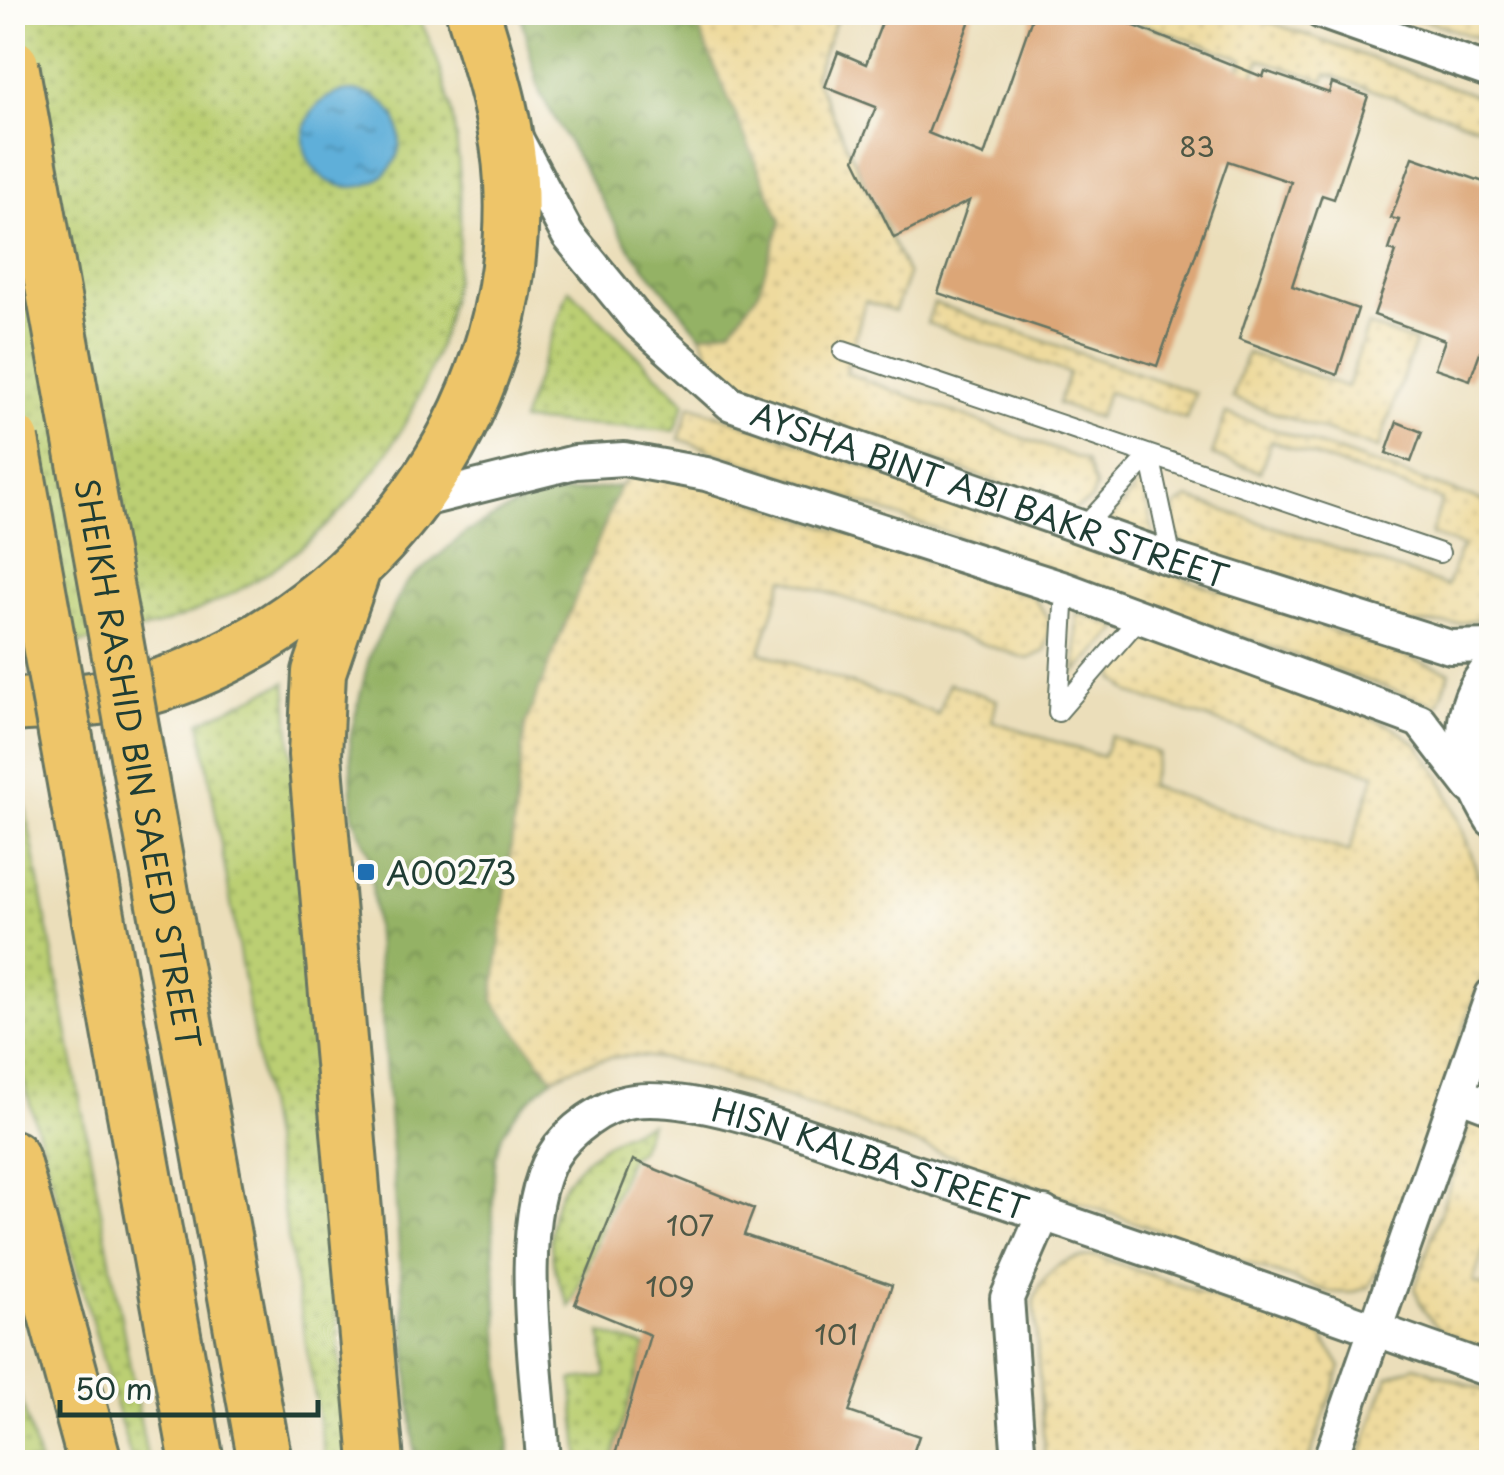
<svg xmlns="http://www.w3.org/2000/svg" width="1504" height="1475" font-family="'Playpen Sans',sans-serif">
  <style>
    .grass { fill: url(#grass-dots); stroke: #6d8654; stroke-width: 2.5 }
    .forest { fill: url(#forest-crowns); stroke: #5a784c; stroke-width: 2.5 }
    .sand { fill: url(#sand-dots); stroke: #868c69; stroke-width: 2.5 }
    .water { fill: url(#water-ripples); stroke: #3f7686; stroke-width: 2.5 }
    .building { fill: #dca677 }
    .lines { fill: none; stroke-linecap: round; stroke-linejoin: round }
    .service-casing { stroke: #667563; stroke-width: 22 }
    .minor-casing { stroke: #667563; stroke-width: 38 }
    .primary-casing { stroke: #667563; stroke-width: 58 }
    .service { stroke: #fff; stroke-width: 18 }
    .minor { stroke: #fff; stroke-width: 32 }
    .primary { stroke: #eec569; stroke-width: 52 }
    .primary-bridge-casing { stroke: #667563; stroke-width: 58; stroke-linecap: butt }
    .primary-bridge { stroke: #eec569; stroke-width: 52 }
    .poi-dot { fill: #1f6fb2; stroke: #fdfcf7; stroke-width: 4 }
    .labels { text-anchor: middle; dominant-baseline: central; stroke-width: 8; stroke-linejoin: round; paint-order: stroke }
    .number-label { font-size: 28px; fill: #4e5745 }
    .street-label { font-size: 32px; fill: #1f3d34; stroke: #fdfcf7 }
    .poi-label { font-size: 32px; fill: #1f3d34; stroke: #fdfcf7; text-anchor: start }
  </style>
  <defs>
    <pattern id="grass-dots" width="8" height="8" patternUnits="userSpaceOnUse" patternTransform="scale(2.5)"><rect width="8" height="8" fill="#bbcf73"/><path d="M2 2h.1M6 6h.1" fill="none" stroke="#97a95f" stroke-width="1.8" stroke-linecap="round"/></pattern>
    <pattern id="forest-crowns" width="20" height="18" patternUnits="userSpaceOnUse" patternTransform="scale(2.5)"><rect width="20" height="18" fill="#94b265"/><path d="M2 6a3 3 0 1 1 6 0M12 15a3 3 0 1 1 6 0" fill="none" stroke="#789254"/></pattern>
    <pattern id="sand-dots" width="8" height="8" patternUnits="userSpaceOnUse" patternTransform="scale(2.5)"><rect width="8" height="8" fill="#eeda9e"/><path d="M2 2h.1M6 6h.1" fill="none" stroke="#ccbc89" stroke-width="1.8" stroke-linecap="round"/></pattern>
    <pattern id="water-ripples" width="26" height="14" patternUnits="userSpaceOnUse" patternTransform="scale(2.5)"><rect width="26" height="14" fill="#5fafd9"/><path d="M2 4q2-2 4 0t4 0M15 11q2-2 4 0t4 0" fill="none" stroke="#4e90b1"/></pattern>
  </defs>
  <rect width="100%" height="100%" fill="#fdfcf7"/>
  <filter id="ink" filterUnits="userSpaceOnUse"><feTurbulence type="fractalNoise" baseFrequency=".01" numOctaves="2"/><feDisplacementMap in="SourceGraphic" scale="20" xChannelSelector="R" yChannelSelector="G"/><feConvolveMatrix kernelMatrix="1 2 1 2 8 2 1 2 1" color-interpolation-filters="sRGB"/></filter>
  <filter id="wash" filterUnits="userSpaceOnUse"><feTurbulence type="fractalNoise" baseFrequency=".0048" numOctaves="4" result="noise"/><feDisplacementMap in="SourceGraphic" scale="40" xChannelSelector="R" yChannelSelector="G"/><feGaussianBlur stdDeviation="2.25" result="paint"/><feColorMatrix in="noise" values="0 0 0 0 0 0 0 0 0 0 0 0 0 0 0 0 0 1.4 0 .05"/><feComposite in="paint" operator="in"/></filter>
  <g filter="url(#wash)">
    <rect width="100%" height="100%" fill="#ebdeba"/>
    <path class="grass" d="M12,13H416C451,75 463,155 460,226C448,471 256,647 13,648Z
      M569,289L685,402L675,431L521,421Z
      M286,682L348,1462H326L200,722Z
      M13,753H15L148,1462H132L13,1044Z
      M650,1123L639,1151L630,1157L570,1307C525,1217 561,1156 650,1123Z
      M601,1333L645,1346L611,1462H580L572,1380L606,1377Z
      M12,1372H13L39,1462H13Z"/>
    <path class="forest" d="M520,13H692L781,221L759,292L732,328L701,335L630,249L540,93Z
      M620,486L525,726L493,1001L553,1078C535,1094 513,1112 502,1135C479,1182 506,1399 510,1462H415L370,856L353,817L350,738L370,654L406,583L467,532L529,498Z"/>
    <path class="sand" d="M692,13H839L814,76L908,275L895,311L865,301L846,373L1086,461L1096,486L1091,500L1074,510L786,407L714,366L701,335L732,328L758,292L781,221Z
      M1138,13H1245L1491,101V131L1327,74L1324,81L1260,59L1253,76L1239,71L1243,59L1140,23L1143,15Z
      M1405,13H1491V43Z
      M934,303L1195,393L1186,419L1108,392L1098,418L1058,404L1069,373L927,323Z
      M1368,325L1415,342L1378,449L1232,398L1247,353L1347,387Z
      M690,405L1450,672L1438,706L679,439Z
      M1226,413L1491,504V618L1453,624L1400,623L1185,547C1174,534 1172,524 1175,507L1188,498L1447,586L1462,546L1431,535L1442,500L1271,441L1260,472L1212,455Z
      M639,469L666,472L1032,596L1051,622L1045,651L1028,659L784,578L760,652L938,714L949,683L997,700L992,721L1103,757L1110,736L1159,753L1149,786L1349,852L1375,774L1130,693L1114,678C1118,647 1136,639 1166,640L1392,726L1418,745L1440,776L1461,825L1480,880L1484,969L1392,1241L1369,1287L1351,1293L1329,1292L699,1066C640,1053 608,1049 553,1078L493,1001L525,725L620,486Z
      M1142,480L1154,537L1108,521Z
      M1077,613L1120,627L1076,672Z
      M1471,1121L1491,1128V1229L1473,1282L1491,1289V1351C1452,1338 1426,1330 1415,1288Z
      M1097,1256L1322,1336L1341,1367L1308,1462H1045L1034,1300C1046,1268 1063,1257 1097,1256Z
      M1415,1366L1491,1393V1462H1358L1388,1377Z"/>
    <path class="water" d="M304 139a48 48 0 1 1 96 0a48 48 0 1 1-96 0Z"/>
    <g id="blocks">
      <path class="building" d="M886,12H973L928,133L984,156L1034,12H1137L1132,25L1263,77L1265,71L1329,93L1332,83L1368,96L1334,199L1322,195L1292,286L1358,309L1337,375L1239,339L1291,182L1228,161L1157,366L938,293L969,201L894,238L855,159L876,107L825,87L838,52L866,64Z
        M1413,157L1492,185V356L1480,352L1470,380L1435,368L1445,340L1374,315L1396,252L1389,250L1399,220L1391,218Z
        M1397,422L1422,432L1411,462L1386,453Z
        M633,1160L754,1209L744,1235L892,1285L849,1412L919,1436L910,1462H613L650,1335L575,1304Z"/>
    </g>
  </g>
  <g filter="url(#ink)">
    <use href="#blocks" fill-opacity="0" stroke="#667563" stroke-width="2.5"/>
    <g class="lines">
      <defs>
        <path id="service" d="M843,351L1440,553
          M1150,455L1172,559
          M1083,528L1150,455
          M1058,712L1141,616
          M1058,712L1065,589"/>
        <g id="minor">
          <path d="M1321,12L1492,72"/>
          <path id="s1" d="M516,138L568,235L640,323L731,404L1172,559L1450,647L1492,646"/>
          <path d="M415,502L575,462L624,459L706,474L1065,589L1420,721L1471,787"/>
          <path d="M1492,664C1449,711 1461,771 1492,820"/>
          <path d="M1458,1094L1492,1107"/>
          <path id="s2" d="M543,1462C539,1383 512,1223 553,1156C568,1131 603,1105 633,1101C701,1093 815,1139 882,1161C1087,1227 1289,1298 1492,1371"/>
          <path d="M1019,1462L1007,1298L1044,1213"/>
          <path d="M1329,1462L1492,995"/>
        </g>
        <path id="primary" d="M353,572L319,672L315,755L377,1462
          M12,705C72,702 135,698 190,674C388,591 522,399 511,182C508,123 490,68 473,12
          M12,1157L95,1462"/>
      </defs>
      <use href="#service" class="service-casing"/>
      <use href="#minor" class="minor-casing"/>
      <use href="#primary" class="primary-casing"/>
      <use href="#service" class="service"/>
      <use href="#minor" class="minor"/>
      <use href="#primary" class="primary"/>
      <defs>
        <g id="primary-bridge">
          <path id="s3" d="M12,65L265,1462"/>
          <path d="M12,440L197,1462"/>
        </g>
      </defs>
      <use href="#primary-bridge" class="primary-bridge-casing"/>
      <use href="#primary-bridge" class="primary-bridge"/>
    </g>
  </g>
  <rect class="poi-dot" x="356" y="862" width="20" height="20" rx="5"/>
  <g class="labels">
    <g class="number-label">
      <text x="1197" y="145">83</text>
      <text x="690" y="1224">107</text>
      <text x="670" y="1285">109</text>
      <text x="836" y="1333">101</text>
    </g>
    <g class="street-label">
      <text stroke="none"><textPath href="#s1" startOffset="620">AYSHA BINT ABI BAKR STREET</textPath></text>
      <text stroke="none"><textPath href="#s3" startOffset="710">SHEIKH RASHID BIN SAEED STREET</textPath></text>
      <text stroke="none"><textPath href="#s2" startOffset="655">HISN KALBA STREET</textPath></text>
    </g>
    <g class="poi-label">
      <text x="386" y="872">A00273</text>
    </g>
  </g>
  <rect width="1504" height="1475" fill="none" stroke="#fdfcf7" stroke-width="50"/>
  <path d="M60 1400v15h258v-15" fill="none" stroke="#1f3d34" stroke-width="5"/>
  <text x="75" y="1400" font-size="30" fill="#1f3d34" stroke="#fdfcf7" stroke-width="8" paint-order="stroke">50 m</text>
</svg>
